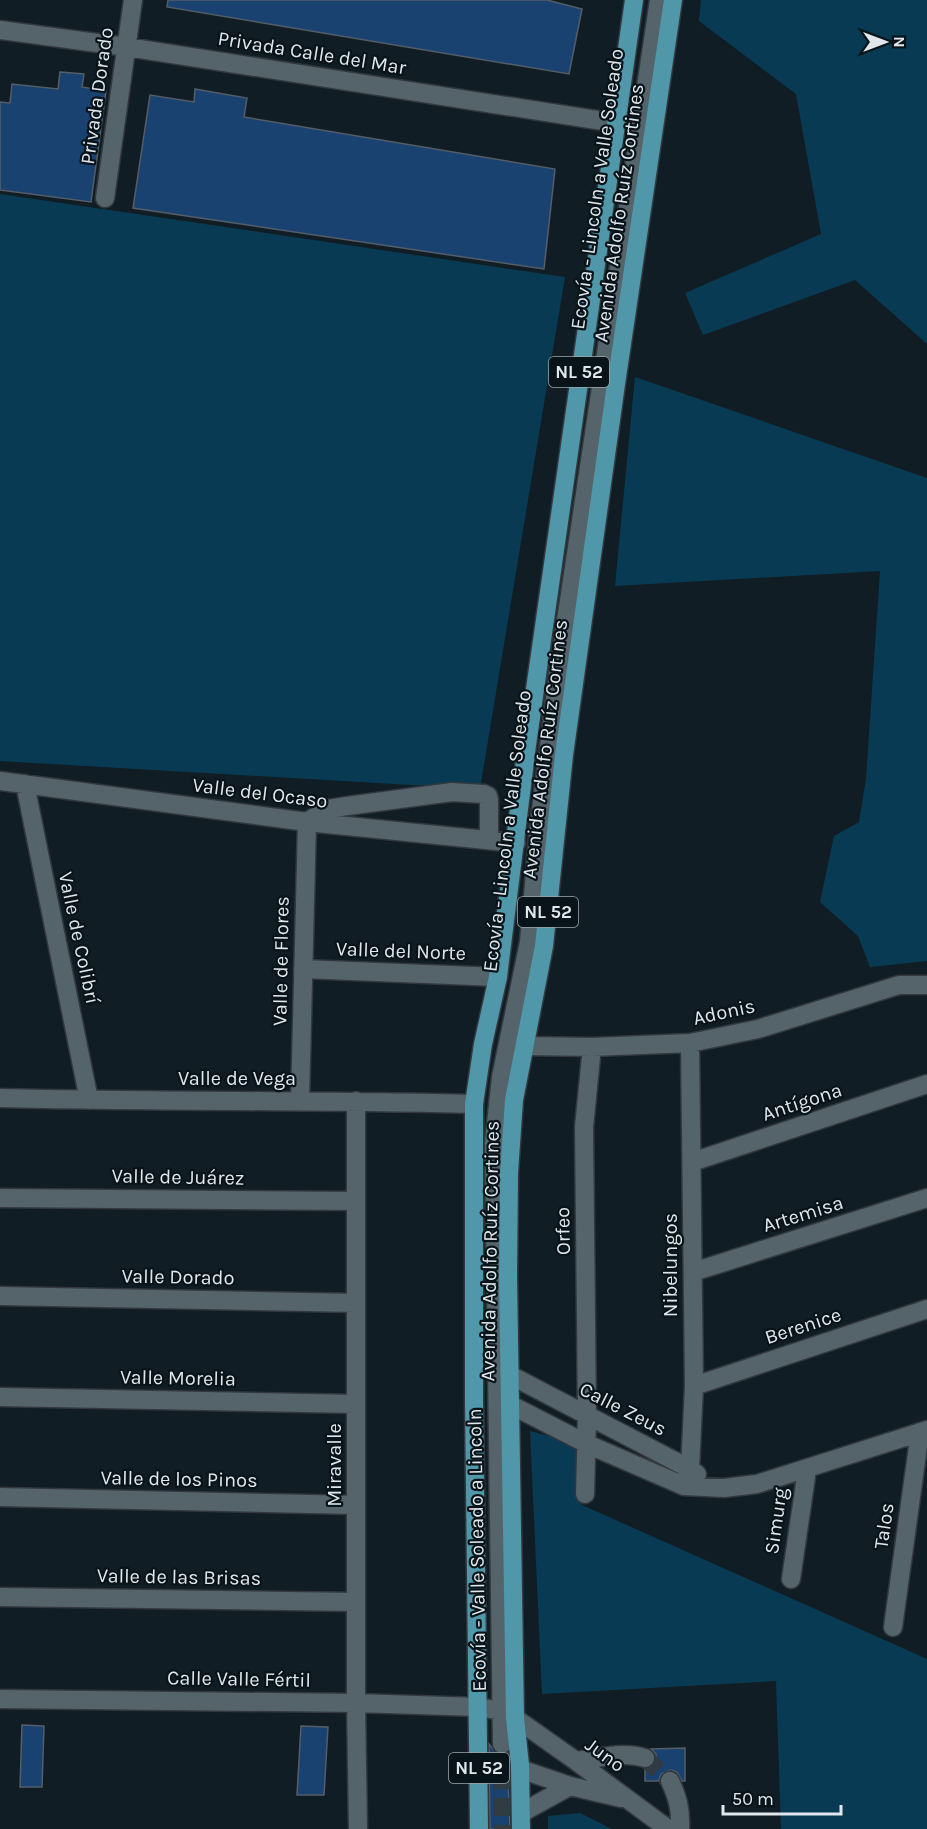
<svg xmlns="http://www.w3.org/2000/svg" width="927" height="1829" font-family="Karla,sans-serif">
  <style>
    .green { fill: #083b53 }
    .building { fill: #194271; stroke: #545d68; stroke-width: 1.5 }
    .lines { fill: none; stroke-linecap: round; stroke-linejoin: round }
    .minor-tunnel { stroke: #303b42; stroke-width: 18; stroke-dasharray: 18 9; stroke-linecap: butt }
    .minor-casing { stroke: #32383e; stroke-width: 21 }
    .major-casing { stroke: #32383e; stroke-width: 21 }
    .minor { stroke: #55636b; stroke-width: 18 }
    .major { stroke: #4f97a9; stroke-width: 18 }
    .labels { text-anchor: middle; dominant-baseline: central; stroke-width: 4.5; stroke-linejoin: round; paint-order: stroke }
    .shield { fill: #08141a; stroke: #9fa8ad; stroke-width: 1.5 }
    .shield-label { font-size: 18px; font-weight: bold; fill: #e0e7ec }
    .street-label { font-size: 20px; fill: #e0e7ec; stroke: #08141a }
  </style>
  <rect width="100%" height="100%" fill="#111d24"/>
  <path class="green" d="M701,0H927V344L855,280L703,335L685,293L821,234L796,94L699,21Z
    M0,194L565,277L480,789L0,761Z
    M635,377L927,478V961L870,967L858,936L820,902L834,836L859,822L866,779L880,571L615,586Z
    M530,1431L575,1443L582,1505L927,1659V1829H781L776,1681L542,1694Z
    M580,1813L612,1829H548V1816Z"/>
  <path class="building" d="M168,0H547L582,9L569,74L167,7Z
    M60,72L84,74L82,87L106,91L91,202L0,190V102L10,103L12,84L58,89Z
    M195,89L247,98L244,117L555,169L544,269L133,208L150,95L194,102Z
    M22,1725L44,1726L42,1787H20Z
    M301,1726L328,1727L324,1795H297Z
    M489,1744L497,1754L503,1755L507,1754L510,1829H490Z
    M685,1748V1781H682L677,1772L671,1770L661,1774L659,1781H645V1769L653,1766L656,1760V1754L651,1749Z"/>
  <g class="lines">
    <path class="minor-tunnel" d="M502,1744L503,1829
      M645,1758L670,1781"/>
    <defs>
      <path id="minor" d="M0,30L127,47L616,123
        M105,198L133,0
        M0,781L307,822L516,843
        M25,784L89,1100
        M307,822L328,809L347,806L452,792L484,794L488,796L489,800V840
        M303,969L498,977
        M524,1046L592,1047L690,1043L758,1029L899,985H927
        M0,1098C158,1102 316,1100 474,1104
        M300,1101L307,822
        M356,1101V1703L358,1829
        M692,1162L927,1084
        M0,1198L356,1201
        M693,1272L927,1198
        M0,1296L356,1303
        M510,1375L690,1469L697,1474
        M694,1386L927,1309
        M0,1397L356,1404
        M511,1405L587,1444L684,1486L724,1488L757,1484L927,1430
        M684,1486L690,1469L694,1386L690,1043
        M585,1494L587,1415L584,1127L592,1047
        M0,1497L356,1505
        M791,1579L807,1470
        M0,1597L356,1602
        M893,1627L920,1432
        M0,1699L356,1703L478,1707L501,1711L515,1718L576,1761L668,1829
        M502,1744L494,1143L501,1077L529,942L539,826L558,674L659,0
        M576,1761C598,1758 623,1751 645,1758
        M520,1769L570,1786L621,1798
        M670,1781C678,1798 681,1811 680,1829
        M521,1813L570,1786"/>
      <path id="major" d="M479,1829L474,1403V1104L483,1044L498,977L527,745L634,0
        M521,1829L520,1765L515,1718L508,1277L509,1173L514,1100L544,946L564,755L616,384L673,0"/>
    </defs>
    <use href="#minor" class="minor-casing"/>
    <use href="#major" class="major-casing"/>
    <use href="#minor" class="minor"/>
    <use href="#major" class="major"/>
  </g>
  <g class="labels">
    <g class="shield">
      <rect x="549" y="357" width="60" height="30" rx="4.5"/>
      <rect x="518" y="897" width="60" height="30" rx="4.5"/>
      <rect x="449" y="1753" width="60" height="30" rx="4.5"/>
    </g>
    <g class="shield-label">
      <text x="579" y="372">NL 52</text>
      <text x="548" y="912">NL 52</text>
      <text x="479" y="1768">NL 52</text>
    </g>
    <g class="street-label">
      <text transform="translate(312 53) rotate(9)">Privada Calle del Mar</text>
      <text transform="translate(97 96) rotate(-82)">Privada Dorado</text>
      <text transform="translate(597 189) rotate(-82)">Ecovía - Lincoln a Valle Soleado</text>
      <text transform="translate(619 213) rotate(-82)">Avenida Adolfo Ruíz Cortines</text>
      <text transform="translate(545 749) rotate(-83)">Avenida Adolfo Ruíz Cortines</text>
      <text transform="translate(260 793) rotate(7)">Valle del Ocaso</text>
      <text transform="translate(507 831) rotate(-83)">Ecovía - Lincoln a Valle Soleado</text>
      <text transform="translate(79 938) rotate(78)">Valle de Colibrí</text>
      <text transform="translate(401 951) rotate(2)">Valle del Norte</text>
      <text transform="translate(281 961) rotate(-89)">Valle de Flores</text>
      <text transform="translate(724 1012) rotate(-12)">Adonis</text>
      <text x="237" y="1078">Valle de Vega</text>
      <text transform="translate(802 1102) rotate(-18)">Antígona</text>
      <text transform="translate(178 1177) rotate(1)">Valle de Juárez</text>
      <text transform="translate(803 1214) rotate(-17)">Artemisa</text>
      <text transform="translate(563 1231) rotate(-91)">Orfeo</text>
      <text transform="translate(490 1251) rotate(-89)">Avenida Adolfo Ruíz Cortines</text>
      <text transform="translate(670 1265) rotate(-90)">Nibelungos</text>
      <text transform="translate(178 1277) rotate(1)">Valle Dorado</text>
      <text transform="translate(803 1326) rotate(-18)">Berenice</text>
      <text transform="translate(178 1378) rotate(1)">Valle Morelia</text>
      <text transform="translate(623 1409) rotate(27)">Calle Zeus</text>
      <text transform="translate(334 1465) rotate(-90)">Miravalle</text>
      <text transform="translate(179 1479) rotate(1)">Valle de los Pinos</text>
      <text transform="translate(776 1521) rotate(-82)">Simurg</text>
      <text transform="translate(884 1526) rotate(-82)">Talos</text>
      <text transform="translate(477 1550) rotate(-91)">Ecovía - Valle Soleado a Lincoln</text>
      <text transform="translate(179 1577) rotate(1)">Valle de las Brisas</text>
      <text transform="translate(239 1679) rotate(1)">Calle Valle Fértil</text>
      <text transform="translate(605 1755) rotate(36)">Juno</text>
    </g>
  </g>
  <g transform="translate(885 42) rotate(90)" stroke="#08141a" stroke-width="4.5" paint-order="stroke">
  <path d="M0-4.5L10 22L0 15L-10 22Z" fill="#e0e7ec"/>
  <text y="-9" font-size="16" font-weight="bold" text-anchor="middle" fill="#e0e7ec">N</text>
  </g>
  <path d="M723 1805v9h118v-9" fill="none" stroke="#e0e7ec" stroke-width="3"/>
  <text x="732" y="1805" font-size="18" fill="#e0e7ec" stroke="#08141a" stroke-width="4.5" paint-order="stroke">50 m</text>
</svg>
